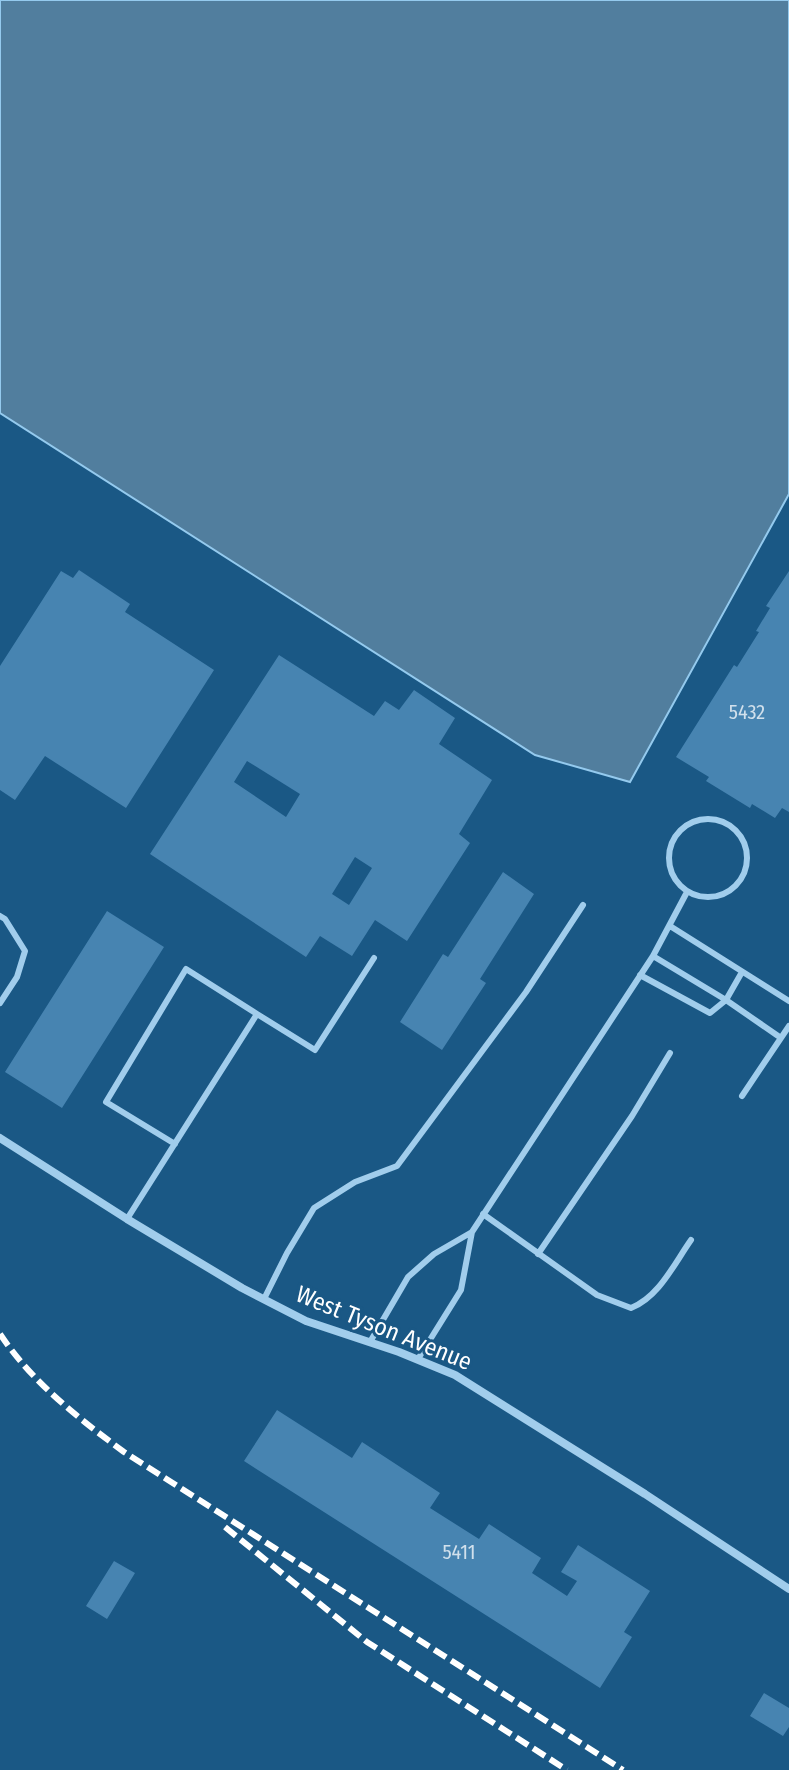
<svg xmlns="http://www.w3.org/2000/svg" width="789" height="1770" font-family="'Fira Sans Condensed',sans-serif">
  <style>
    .water { fill: #517e9e; stroke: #94caee; stroke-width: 2 }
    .building { fill: #4784b1; fill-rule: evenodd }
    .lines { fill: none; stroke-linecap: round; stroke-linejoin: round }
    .lane { stroke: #a1cdec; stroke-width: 6 }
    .street { stroke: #a1cdec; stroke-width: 8 }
    .rail { stroke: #fff; stroke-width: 6; stroke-dasharray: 14 6; stroke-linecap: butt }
    .labels { text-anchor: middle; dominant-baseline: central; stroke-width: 6; stroke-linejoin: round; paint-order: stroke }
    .number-label { font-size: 20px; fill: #d1e0ec }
    .street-label { font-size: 24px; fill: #fff; stroke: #1a5885 }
  </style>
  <rect width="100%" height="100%" fill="#1a5885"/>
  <path class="water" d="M0,0H789V494L630,782L535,755L0,413Z"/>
  <path class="building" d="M79,570L130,604L125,612L214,670L126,808L45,756L15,800L0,790V666L61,571L73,578Z
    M789,571V812L782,808L775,818L752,804L750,808L706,781L709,777L676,757L734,665L737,667L759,632L756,631L770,608L766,606Z
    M279,655L374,716L385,701L399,710L414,690L455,718L439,744L492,780L459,834L470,843L407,941L375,920L352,956L320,936L306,957L150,854ZM247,761L300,794L286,817L234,782ZM355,857L372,868L349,905L332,894Z
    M503,872L534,894L480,979L486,983L442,1050L400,1022L443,954L448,957Z
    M107,911L164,947L62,1108L5,1072Z
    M277,1410L352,1458L362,1442L440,1493L430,1508L479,1539L489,1524L541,1558L532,1573L567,1596L577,1581L561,1572L578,1545L650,1591L624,1632L632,1637L600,1688L244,1461Z
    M114,1561L135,1573L107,1619L86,1606Z
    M764,1693L789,1708V1727L783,1736L750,1716Z"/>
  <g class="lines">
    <path class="lane" d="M669 858a39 39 0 1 1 78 0a39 39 0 1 1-78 0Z
      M0,916L5,919L25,951L17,977L0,1003
      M670,926L789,1001
      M653,956L726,1000L781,1038
      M640,975L710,1013L726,1000L742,972
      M742,1096L789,1026
      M175,1144L106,1102L186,969L257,1014
      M483,1214L597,1295L631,1308C659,1297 674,1264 691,1240
      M127,1219L257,1014L315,1050L374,958
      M472,1232L653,956L687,892
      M538,1254L632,1116L670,1053
      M264,1299L287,1253L314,1208L355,1182L397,1166L526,992L583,905
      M370,1342L408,1277L434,1254L472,1232L461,1290L418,1359"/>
    <path class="street" d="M0,1138L127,1219L242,1288L306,1321L399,1352L455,1375L645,1494L789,1589"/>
    <path class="rail" d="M0,1334C32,1382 78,1418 124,1452L623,1770
      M225,1527L367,1642L567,1770"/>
  </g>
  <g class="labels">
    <g class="number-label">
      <text x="747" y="712">5432</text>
      <text x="459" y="1552">5411</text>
    </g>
    <g class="street-label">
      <text transform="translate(384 1328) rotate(22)">West Tyson Avenue</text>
    </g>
  </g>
</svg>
